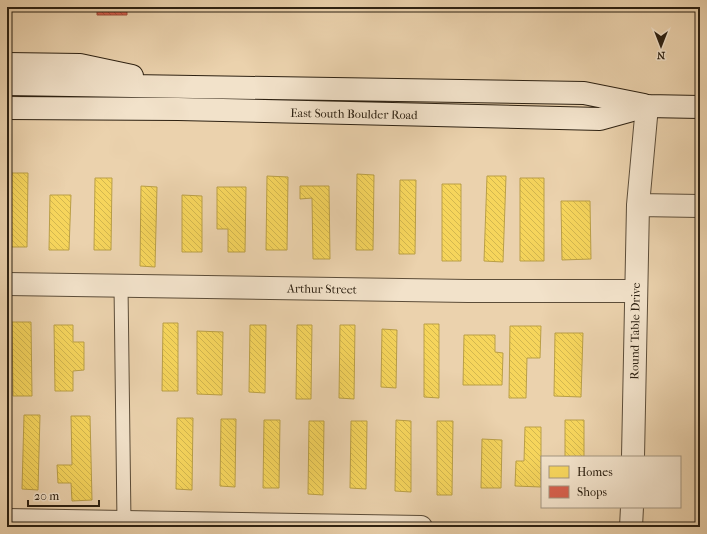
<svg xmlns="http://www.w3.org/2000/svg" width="707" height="534" font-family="'IM FELL French Canon',serif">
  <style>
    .homes { fill: url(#homes-back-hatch); stroke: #ba9f46 }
    .shops { fill: url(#shops-back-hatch); stroke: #a34d3b }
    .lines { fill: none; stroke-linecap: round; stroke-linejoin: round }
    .lane-casing { stroke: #5c4d39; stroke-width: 15 }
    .street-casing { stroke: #5c4d39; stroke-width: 24 }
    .secondary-casing { stroke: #2d2112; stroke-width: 24 }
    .lane { stroke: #f2e2ca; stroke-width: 13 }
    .street { stroke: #f2e2ca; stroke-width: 22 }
    .secondary { stroke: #f2e2ca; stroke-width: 22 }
    .labels { text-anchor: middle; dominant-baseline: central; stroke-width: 4; stroke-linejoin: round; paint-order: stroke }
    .street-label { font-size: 12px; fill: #2d2112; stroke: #f2e2ca }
  </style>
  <defs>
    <pattern id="homes-back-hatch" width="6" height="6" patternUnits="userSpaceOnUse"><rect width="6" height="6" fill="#f6d55c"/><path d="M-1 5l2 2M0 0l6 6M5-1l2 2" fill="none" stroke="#d3b74f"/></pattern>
    <pattern id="shops-back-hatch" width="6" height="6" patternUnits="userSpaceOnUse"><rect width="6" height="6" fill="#d6604d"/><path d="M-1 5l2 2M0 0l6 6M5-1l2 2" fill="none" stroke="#ae4f3f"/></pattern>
  </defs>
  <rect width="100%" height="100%" fill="#ebd2ad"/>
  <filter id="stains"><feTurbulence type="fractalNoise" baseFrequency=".005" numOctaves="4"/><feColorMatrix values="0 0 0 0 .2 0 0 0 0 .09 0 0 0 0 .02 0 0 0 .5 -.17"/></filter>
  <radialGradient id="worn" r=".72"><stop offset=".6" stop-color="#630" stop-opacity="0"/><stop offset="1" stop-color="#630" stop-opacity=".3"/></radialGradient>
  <path class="homes" d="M8,173H28L27,247H7Z
    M357,174L374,175L373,250H356Z
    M267,176L288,177L287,250H266Z
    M487,176H506L503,262L484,261Z
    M95,178H112L111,250H94Z
    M520,178H544V261H520Z
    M400,180H416L415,254H399Z
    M442,184H461V261H442Z
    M141,186L157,187L155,267L140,266Z
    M300,186H329L330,259H313L312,198L300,199Z
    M217,187H246L245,252H228V229H217Z
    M50,195H71L69,250H49Z
    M182,195L202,196V252H182Z
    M561,201H590L591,259L562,260Z
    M12,322H31L32,396H13Z
    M163,323H178V391H162Z
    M424,324H439V398L424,397Z
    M54,325H73V342H84V370L73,371V391H55Z
    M250,325H266L265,393L249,392Z
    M297,325H312L311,399H296Z
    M340,325H355L354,399L339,398Z
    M510,326H541L540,358H527L526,398H509Z
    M382,329L397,330L396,388L381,387Z
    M197,331L223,332L222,395L197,394Z
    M555,333H583L581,397L554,396Z
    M464,335H495V352L503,353L502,385H463Z
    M24,415H40L38,490L22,489Z
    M71,416H90L92,500L72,501L71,483H58L57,465H72Z
    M177,418H193L192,490L176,489Z
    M221,419H236L235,487L220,486Z
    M264,420H280L279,488H263Z
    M396,420L411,421V492L395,491Z
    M565,420H584V457H565Z
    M309,421H324L323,495L308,494Z
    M351,421H367L366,489L350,488Z
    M437,421H453L452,495H437Z
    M525,427H541V487L515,486L516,461H524Z
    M482,439L502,440L501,488H481Z"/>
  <path class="shops" d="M7,7H127V15H97V7Z"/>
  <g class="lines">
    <defs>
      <path id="lane" d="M121,286L124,522"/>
      <path id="street" d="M638,205L700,206
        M7,284L468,291H636
        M633,457L638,205L647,106
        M7,520L421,527
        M631,527L632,507"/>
      <path id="secondary" d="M7,64L80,65L132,76
        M7,84L584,93L644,105
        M7,108L178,109L600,119L647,106L700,107"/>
    </defs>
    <use href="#lane" class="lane-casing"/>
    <use href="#street" class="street-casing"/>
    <use href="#secondary" class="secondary-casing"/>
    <use href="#lane" class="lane"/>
    <use href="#street" class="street"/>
    <use href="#secondary" class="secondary"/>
  </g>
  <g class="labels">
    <g class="street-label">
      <text transform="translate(354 114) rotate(1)">East South Boulder Road</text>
      <text transform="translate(322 289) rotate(1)">Arthur Street</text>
      <text transform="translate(635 331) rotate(-89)">Round Table Drive</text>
    </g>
  </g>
  <rect width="707" height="534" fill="none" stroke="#ebd2ad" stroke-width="24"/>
  <rect x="8" y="8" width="691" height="518" fill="none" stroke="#2d2112" stroke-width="2"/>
  <rect x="12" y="12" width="683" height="510" fill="none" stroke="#2d2112"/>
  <rect x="541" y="456" width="140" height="52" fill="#f2e2ca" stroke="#a39580"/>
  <rect x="549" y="466" width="20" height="12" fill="#f6d55c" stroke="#a39580"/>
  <text x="577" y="476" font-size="12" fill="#2d2112">Homes</text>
  <rect x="549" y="486" width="20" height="12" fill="#d6604d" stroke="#a39580"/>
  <text x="577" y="496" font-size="12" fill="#2d2112">Shops</text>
  <g transform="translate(661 46) rotate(180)" stroke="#f2e2ca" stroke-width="3" paint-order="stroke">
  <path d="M0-3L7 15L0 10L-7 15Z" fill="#2d2112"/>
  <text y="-6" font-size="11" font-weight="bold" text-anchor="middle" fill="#2d2112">N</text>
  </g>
  <path d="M28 500v6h71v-6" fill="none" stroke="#2d2112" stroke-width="2"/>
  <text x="34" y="500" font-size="12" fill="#2d2112" stroke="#f2e2ca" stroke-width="3" paint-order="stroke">20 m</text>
  <rect width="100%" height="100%" filter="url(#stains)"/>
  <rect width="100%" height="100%" fill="url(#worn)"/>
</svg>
